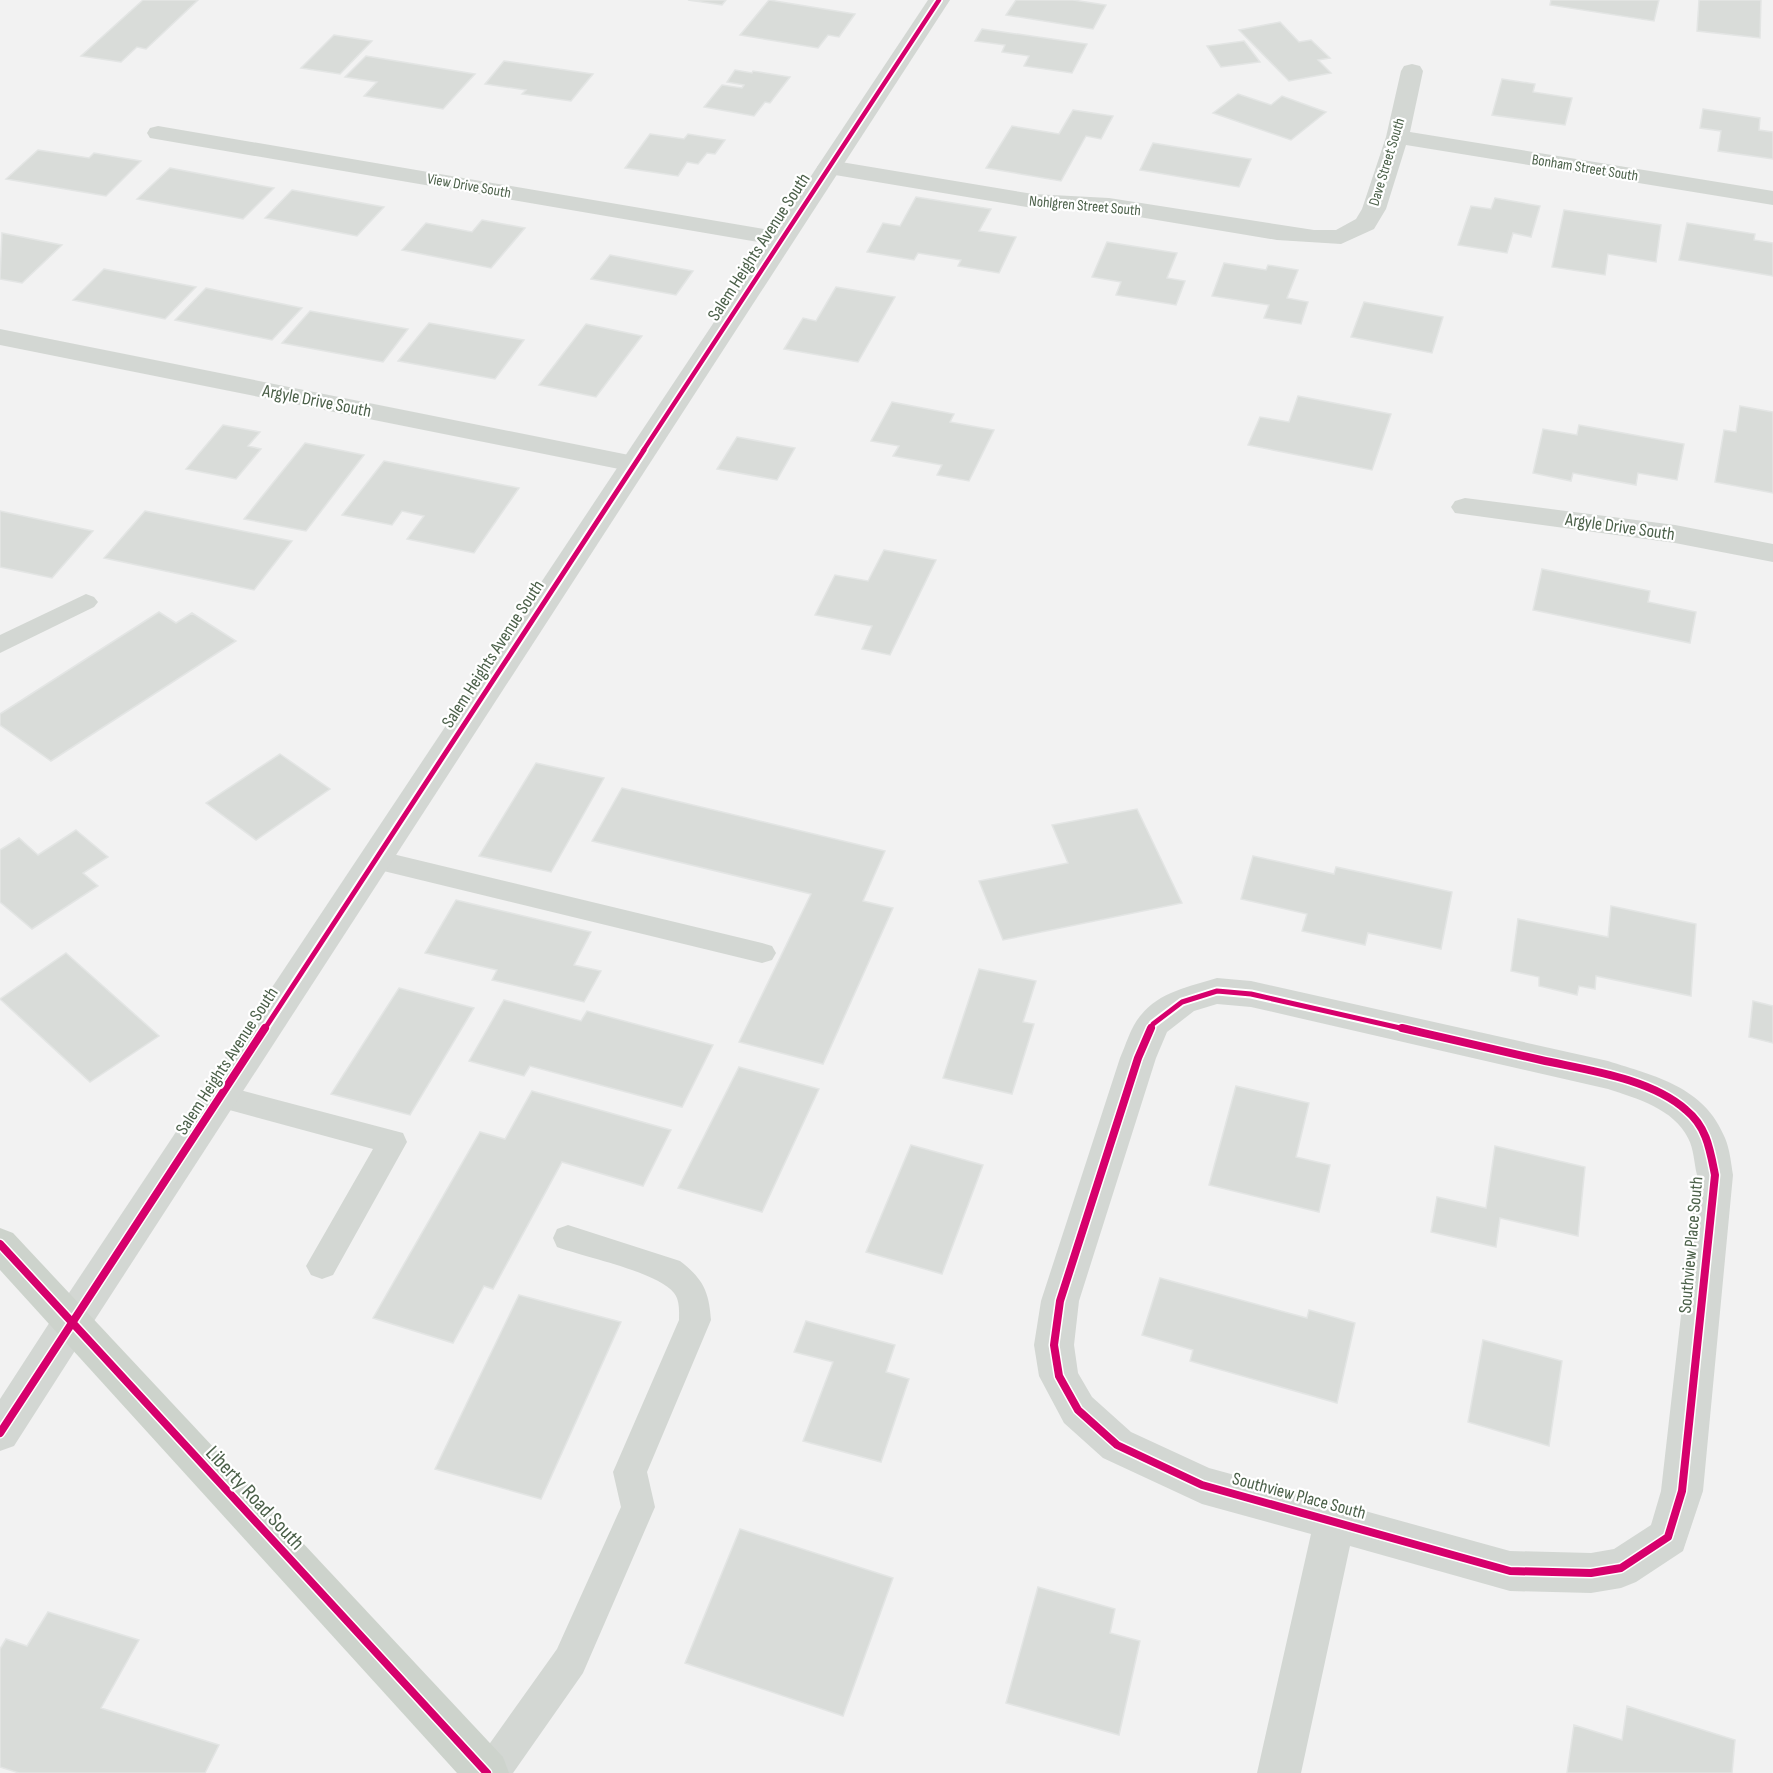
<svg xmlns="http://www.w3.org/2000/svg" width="1773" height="1773" font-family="'Sofia Sans Condensed',sans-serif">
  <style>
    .building { fill: #d9dcd9; stroke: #e3e5e4; stroke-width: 1.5 }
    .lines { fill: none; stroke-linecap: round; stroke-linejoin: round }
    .service { fill: #d3d7d3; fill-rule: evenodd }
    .minor { fill: #d3d7d3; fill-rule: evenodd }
    .tertiary { fill: #d3d7d3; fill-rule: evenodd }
    .primary { fill: #cdd3cc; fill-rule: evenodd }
    .cycleway-far2-casing { stroke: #fff; stroke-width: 8 }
    .cycleway-far1-casing { stroke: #fff; stroke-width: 9 }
    .cycleway-casing { stroke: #fff; stroke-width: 11 }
    .cycleway-far2 { stroke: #d6006c; stroke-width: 4.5 }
    .cycleway-far1 { stroke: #d6006c; stroke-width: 5 }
    .cycleway { stroke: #d6006c; stroke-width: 8 }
    .labels { text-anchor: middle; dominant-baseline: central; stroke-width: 4.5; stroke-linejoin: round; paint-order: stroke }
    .far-street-label { font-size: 15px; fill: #4a5f48; stroke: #fff }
    .street-label { font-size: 18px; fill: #4a5f48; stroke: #fff }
    .near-street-label { font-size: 21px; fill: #4a5f48; stroke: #fff }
  </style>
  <rect width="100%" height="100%" fill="#f2f2f2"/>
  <path class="building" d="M143,0H198L146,49L137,47L121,62L81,56Z
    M688,0H726L722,5Z
    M769,0L855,14L839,37L828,35L818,48L740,35Z
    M1016,0H1073L1106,5L1093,29L1006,15Z
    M1551,0H1659L1654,21L1550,5Z
    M1699,0H1761L1760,38L1697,31Z
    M1280,22L1299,42L1311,40L1330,58L1318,60L1331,73L1289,81L1239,30Z
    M982,29L1087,44L1072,73L1024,66L1029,56L1002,52L1005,45L975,41Z
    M334,35L372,41L340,74L301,68Z
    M1244,41L1260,62L1221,67L1207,46Z
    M366,56L475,74L443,109L364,96L377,82L345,77Z
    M504,61L593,74L571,101L522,94L526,90L485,84Z
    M735,70L752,73L753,71L790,77L770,103L765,102L754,116L704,107L722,85L742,88L744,85L727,82Z
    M1502,79L1535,84L1533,92L1572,98L1565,125L1492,115Z
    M1238,94L1271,105L1282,96L1326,112L1291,140L1213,113Z
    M1703,109L1760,118L1759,130L1773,132V159L1718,151L1721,131L1700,128Z
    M1073,110L1113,116L1101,139L1086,136L1061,181L986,168L1012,126L1059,134Z
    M650,134L684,139L688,134L725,140L715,154L707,153L698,164L687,162L678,176L625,168Z
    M1153,143L1251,159L1239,187L1140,170Z
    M38,150L89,158L94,153L141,161L106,196L6,179Z
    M170,168L274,188L243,219L137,199Z
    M292,190L384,207L357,236L265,218Z
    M916,197L991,209L979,231L1016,237L999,273L958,266L961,260L918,253L914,260L867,252L883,223L900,226Z
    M1495,198L1540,206L1531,237L1513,233L1507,253L1458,245L1471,206L1491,209Z
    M1564,210L1661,225L1656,262L1608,254L1605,275L1552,267Z
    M482,220L525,228L491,268L402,250L426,223L472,232Z
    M1687,223L1755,234L1754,240L1773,243V276L1679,260Z
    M2,233L62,245L22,283L0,279Z
    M1107,242L1177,253L1167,278L1185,281L1176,305L1116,295L1121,282L1092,277Z
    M610,255L693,271L676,295L591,279Z
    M1224,263L1266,270L1268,265L1298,270L1287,298L1308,302L1301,324L1264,318L1269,305L1212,296Z
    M104,269L196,287L165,319L73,300Z
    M836,287L895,297L858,362L784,349L803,318L816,321Z
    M206,288L302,308L272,340L175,320Z
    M1364,302L1443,317L1432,353L1351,337Z
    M310,311L408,329L383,362L282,343Z
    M429,323L524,340L495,379L398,361Z
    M586,324L642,336L596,397L539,385Z
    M1298,396L1391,414L1372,470L1248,445L1260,417L1289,422Z
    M892,402L954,414L950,422L994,430L969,481L937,475L942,465L893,456L899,446L871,441Z
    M1740,406L1773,412V493L1715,482L1724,430L1736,432Z
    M223,425L260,432L248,446L261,449L236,479L186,469Z
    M1579,425L1684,444L1677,480L1638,473L1636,485L1573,473L1571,481L1533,473L1543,429L1577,435Z
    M737,437L795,448L777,480L717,469Z
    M305,443L364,455L306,531L244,519Z
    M384,461L519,488L474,553L407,539L424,516L402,511L392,525L342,515Z
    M0,511L93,531L52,578L0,567Z
    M145,511L292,541L254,590L104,558Z
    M884,550L936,560L890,655L862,649L872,626L815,615L835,575L868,581Z
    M1542,569L1650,591L1648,602L1696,612L1690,643L1533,610Z
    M159,612L176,623L192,613L236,641L51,761L0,725V714Z
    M280,754L330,789L256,840L206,803Z
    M536,763L604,778L551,872L479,856Z
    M622,788L885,851L863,901L893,908L823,1064L739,1042L811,894L592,841Z
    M1137,809L1182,903L1003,940L979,881L1068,863L1052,825Z
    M76,830L108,857L83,873L98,886L32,929L0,902V850L19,838L38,855Z
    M1253,856L1334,874L1336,867L1452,892L1441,949L1368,933L1365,945L1302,931L1307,914L1241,899Z
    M456,900L591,932L574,965L601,971L584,1002L492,980L497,970L425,953Z
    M1611,906L1696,924L1691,996L1596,976L1595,989L1579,986L1577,995L1539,986V977L1511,971L1518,919L1608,937Z
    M66,953L159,1036L90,1082L0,999Z
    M979,969L1036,981L1023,1022L1034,1024L1012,1094L943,1078Z
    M399,988L474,1008L410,1115L331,1094Z
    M504,1000L581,1021L587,1011L713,1045L682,1107L530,1066L524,1076L469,1061Z
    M1753,1001L1773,1006V1043L1749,1037Z
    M739,1067L819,1089L762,1212L678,1188Z
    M1236,1086L1309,1103L1296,1157L1330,1165L1319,1212L1209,1185Z
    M532,1091L671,1130L643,1186L562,1162L493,1289L484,1286L453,1343L373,1318L480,1132L505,1139Z
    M911,1145L983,1165L942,1274L866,1252Z
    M1495,1146L1585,1167L1578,1236L1500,1218L1496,1247L1431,1232L1437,1197L1486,1208Z
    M1160,1278L1307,1318L1309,1310L1355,1323L1337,1403L1190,1361L1193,1350L1142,1335Z
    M519,1295L621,1322L541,1499L435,1469Z
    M806,1321L895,1345L886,1372L909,1379L881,1462L803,1441L833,1362L794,1352Z
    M1483,1340L1562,1361L1549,1446L1468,1422Z
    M740,1529L893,1578L843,1716L685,1663Z
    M1038,1587L1115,1609L1110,1633L1140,1641L1119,1735L1006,1703Z
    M48,1612L139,1640L101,1708L219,1745L205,1773H19L0,1767V1649L6,1639L27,1646Z
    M1627,1706L1735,1740L1732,1773H1567L1574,1725L1622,1740Z"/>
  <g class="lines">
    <path class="service" d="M86,594L94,597L98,602L94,607L0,653V635Z
      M376,850L762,943L772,946L776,953L772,960L762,963L367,867L363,860L367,853Z
      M221,1085L403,1133L407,1142L333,1275L322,1279L311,1275L306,1266L373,1149L211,1105L206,1097L211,1089Z
      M568,1225L680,1261C703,1279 709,1291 711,1320L647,1472L655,1507L583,1673L513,1773H473L478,1760L557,1649L621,1507L613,1472L679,1320C679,1310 680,1301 674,1293C658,1272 584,1257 557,1247L553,1238L557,1229Z"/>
    <path class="minor" d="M1412,64L1420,66L1423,71L1410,132L1773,191V205L1406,145L1386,209L1374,229L1341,244L1277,240L1109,212L1033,208L829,174L821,172L817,167L821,162L829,160L1033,194L1109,198L1314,230H1336L1356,219L1362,209L1386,137L1401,71L1404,66Z
      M158,126L781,232L790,234L793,239L790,244L781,246L150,138L147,133L150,128Z
      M0,329L634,456L644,458L648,464L644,470L634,472L0,345Z
      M1465,498L1675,525L1773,544V562L1675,543L1455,513L1451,507L1455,501Z
      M1217,978L1251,981L1608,1061C1655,1076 1705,1087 1725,1138C1730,1150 1731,1163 1733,1175L1703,1491L1683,1551L1636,1582L1621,1588L1591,1593L1510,1591L1350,1546L1301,1773H1257L1311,1534L1202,1504L1103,1458L1064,1423L1039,1376L1034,1345L1041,1301L1120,1058C1126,1045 1131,1026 1141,1015C1159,992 1191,986 1217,978ZM1217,1004L1251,1007L1608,1089C1636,1098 1674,1109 1688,1138C1694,1149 1694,1163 1697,1175L1661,1491L1651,1525L1614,1549L1591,1553L1510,1551L1209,1468L1131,1432L1092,1397L1078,1373L1074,1345L1079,1301L1156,1058L1167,1032L1194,1011Z
      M71,1306L85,1311L90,1323L85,1335L14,1446L0,1451V1399L57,1311Z"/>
    <path class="tertiary" d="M928,0H950L85,1335L71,1340L57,1335L52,1323L57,1311Z"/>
    <path class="primary" d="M0,1228L13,1233L503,1757L509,1773H457L0,1270Z"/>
    <defs>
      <path id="cycleway-far2" d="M643,451L939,0"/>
      <path id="cycleway-far1" d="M264,1030L644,450
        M1150,1030L1153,1024L1182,1002L1217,991L1251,994L1409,1030"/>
      <path id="cycleway" d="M1151,1028L1138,1058L1060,1301L1054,1345L1059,1376L1078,1410L1117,1445L1202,1485L1510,1571L1591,1573L1621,1568L1668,1537L1682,1491L1715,1175C1710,1150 1707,1127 1686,1110C1650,1078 1586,1070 1541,1060C1494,1049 1448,1039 1402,1028
        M0,1244L487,1773
        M0,1433L265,1028"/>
    </defs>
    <use href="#cycleway-far2" class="cycleway-far2-casing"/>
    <use href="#cycleway-far1" class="cycleway-far1-casing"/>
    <use href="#cycleway" class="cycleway-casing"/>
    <use href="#cycleway-far2" class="cycleway-far2"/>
    <use href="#cycleway-far1" class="cycleway-far1"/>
    <use href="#cycleway" class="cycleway"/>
  </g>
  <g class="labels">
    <g class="far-street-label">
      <text transform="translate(1387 162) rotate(-73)">Dave Street South</text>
      <text transform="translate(1585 168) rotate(9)">Bonham Street South</text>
      <text transform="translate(469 186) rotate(10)">View Drive South</text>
      <text transform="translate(1085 206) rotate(5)">Nohlgren Street South</text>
    </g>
    <g class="street-label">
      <text transform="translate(759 247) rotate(-57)">Salem Heights Avenue South</text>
      <text transform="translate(317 401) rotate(11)">Argyle Drive South</text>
      <text transform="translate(1620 527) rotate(8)">Argyle Drive South</text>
      <text transform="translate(493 654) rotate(-57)">Salem Heights Avenue South</text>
      <text transform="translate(227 1061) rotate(-57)">Salem Heights Avenue South</text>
      <text transform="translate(1691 1245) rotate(-85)">Southview Place South</text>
      <text transform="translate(1299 1496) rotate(15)">Southview Place South</text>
    </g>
    <g class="near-street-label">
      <text transform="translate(255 1498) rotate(47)">Liberty Road South</text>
    </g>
  </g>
</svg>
